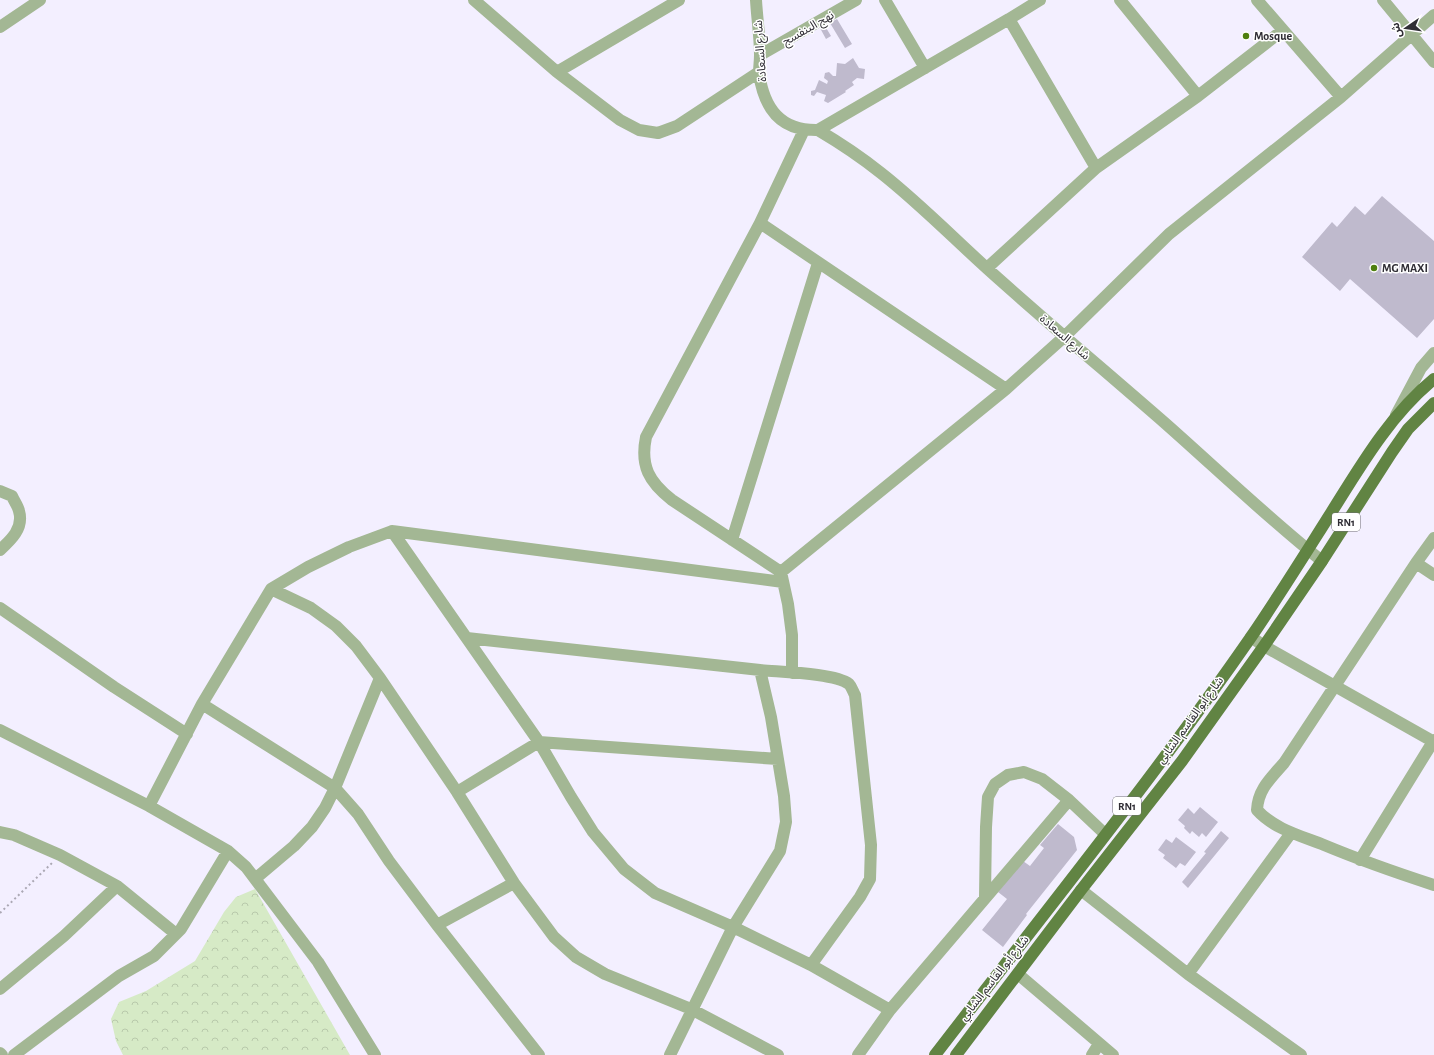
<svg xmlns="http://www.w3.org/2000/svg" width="1434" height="1055" font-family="'Alegreya Sans','Noto Sans Arabic',sans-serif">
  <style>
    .forest { fill: url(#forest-crowns) }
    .building { fill: #bfbacd }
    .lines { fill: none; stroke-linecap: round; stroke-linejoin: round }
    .path { stroke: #aba8b4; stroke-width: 2; stroke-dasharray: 2 3; stroke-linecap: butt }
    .minor { stroke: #a3b794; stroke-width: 12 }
    .major { stroke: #618443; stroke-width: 12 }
    .poi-dot { fill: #4e7f0e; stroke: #fff; stroke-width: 1.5 }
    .labels { text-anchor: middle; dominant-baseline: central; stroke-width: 3; stroke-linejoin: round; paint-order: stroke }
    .shield { fill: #fff; stroke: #6e6d72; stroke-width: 1 }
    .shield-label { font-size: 11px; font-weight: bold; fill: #302e35 }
    .street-label { font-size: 12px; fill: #302e35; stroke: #fff }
    .poi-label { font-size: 12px; font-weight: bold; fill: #302e35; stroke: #fff; text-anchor: start }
  </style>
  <defs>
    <pattern id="forest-crowns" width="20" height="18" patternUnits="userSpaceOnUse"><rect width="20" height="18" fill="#d6eac6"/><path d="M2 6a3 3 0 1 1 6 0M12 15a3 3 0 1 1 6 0" fill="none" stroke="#b8c9ab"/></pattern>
  </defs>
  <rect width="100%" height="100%" fill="#f3efff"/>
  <path class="forest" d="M255,889L350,1055H123L116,1041L111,1019L119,1002L146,991L195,961L224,912L236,897Z"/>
  <path class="building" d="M837,19L852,44L845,48L830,23Z
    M825,26L831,36L826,39L820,28Z
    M853,58L859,68L865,69L864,79L857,78L852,82L854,85L845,91L846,92L828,103L824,101L826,95L817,92L814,96L811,95V91L815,90L819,80L827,84L828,81L824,78L825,73L829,72L833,76H836L837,63L845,64Z
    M1382,196L1434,241V319L1417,338L1350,279L1340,291L1302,257L1332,222L1337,227L1355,206L1365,215Z
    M1200,807L1218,822L1206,837L1202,833L1199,837L1192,831L1190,834L1184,828L1185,826L1178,820L1188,808L1194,814Z
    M1058,824L1074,837L1077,850L1026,914L1027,915L1003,947L982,930L1007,899L998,892L1023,861L1030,866L1044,848L1040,845Z
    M1221,831L1229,838L1188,888L1182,882L1206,853L1204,852Z
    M1176,837L1196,852L1185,866L1180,863L1176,868L1163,858L1165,855L1158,850L1166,839L1172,843Z"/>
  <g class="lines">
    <path class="path" d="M0,913L52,863"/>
    <path class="minor" d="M474,0L557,72L620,120L639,130L658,133L677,126L759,72
      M756,0C757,18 760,37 760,55C760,61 759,67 759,73C764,109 781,131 818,130L1009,19L1040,0
      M885,0L925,68
      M1120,0L1198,96
      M1257,0L1341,97
      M1383,0L1434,62
      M1009,19L1096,168
      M0,27L40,0
      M760,55L856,0
      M557,72L679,0
      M818,130C840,143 861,157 881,173C923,206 960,245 1000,280C1055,329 1111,376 1166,424C1218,470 1268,518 1322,561
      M760,223L1006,389
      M987,268L1096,168L1198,96L1283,30
      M1396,415L1421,368L1434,353
      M0,491L12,496C14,501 18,506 19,511C24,528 11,540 0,550
      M392,531L539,742L571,797L593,832L624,869L655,893L733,927L811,965L890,1010
      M1434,538L1416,563L1284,763C1271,778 1258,789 1257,810C1274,829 1301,836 1324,845C1360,860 1397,873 1434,885
      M732,540L818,263
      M1416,563L1434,575
      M781,572L1006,389L1064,337L1169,234L1341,97L1434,15
      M271,589L311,608L336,626L356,646L380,678L457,792L514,883L554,937L576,957L605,974L691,1009L778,1055
      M0,608L114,687L187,734
      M1251,637L1264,646L1434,742
      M467,638L760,670C779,672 835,673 849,684C852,687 853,692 855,695L871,845L870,879L860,897L811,965
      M792,673V635L788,604L781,572L672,500C649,482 640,466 646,437L760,223L804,130
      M202,704L335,788L358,814L389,861L437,925L539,1055
      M0,730L149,806L228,851L246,867L318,962L375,1055
      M457,792L539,742L778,759
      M149,806L202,704L271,589L308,567L349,547L392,531L783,582
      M0,832L14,835L60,855L117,886L176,934
      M1360,860L1434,740
      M255,879L294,846L312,827L325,808L335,788L380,678
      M1081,890L1188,974L1301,1055
      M985,897L986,827L988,797L995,784L1008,775L1024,772L1042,779L1069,800L1105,834
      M437,925L514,883
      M1018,974L1113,1055
      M1188,974L1291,833
      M0,989L64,936L117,886
      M0,1053L2,1055
      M14,1055L119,976L154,956L181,929L228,851
      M670,1055L733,927L780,851L786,822L784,796L771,717L760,670
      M858,1055L890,1010L1069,800
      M1092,1055L1099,1044"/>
    <path class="major" d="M935,1055C1041,917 1152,780 1251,637C1279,596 1305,554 1331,513C1361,465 1390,415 1434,379
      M956,1055L1081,890L1182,761L1264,646L1322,561L1392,452L1408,429L1434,403"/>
  </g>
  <g class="poi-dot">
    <circle cx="1246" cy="36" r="4"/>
    <circle cx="1374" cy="268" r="4"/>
  </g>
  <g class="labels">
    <g class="shield">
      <rect x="1332" y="513" width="28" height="18" rx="3"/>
      <rect x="1113" y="797" width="28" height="18" rx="3"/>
    </g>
    <g class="shield-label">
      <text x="1346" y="522">RN1</text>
      <text x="1127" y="806">RN1</text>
    </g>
    <g class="street-label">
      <text transform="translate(808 28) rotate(-30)">نهج البنفسج</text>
      <text transform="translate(760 51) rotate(-94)">شارع السعادة</text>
      <text transform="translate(1065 337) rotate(41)">شارع السعادة</text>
      <text transform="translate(1190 720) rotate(-54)">شارع أبو القاسم الشابي</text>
      <text transform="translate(994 978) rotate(-52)">شارع أبو القاسم الشابي</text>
    </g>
    <g class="poi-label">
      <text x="1254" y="36">Mosque</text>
      <text x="1382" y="268">MG MAXI</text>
    </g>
  </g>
  <g transform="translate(1406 28) rotate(257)" stroke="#ffffff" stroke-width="3" paint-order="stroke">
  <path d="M0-3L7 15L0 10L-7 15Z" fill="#302e35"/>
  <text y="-6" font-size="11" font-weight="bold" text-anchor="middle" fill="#302e35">ش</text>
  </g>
</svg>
